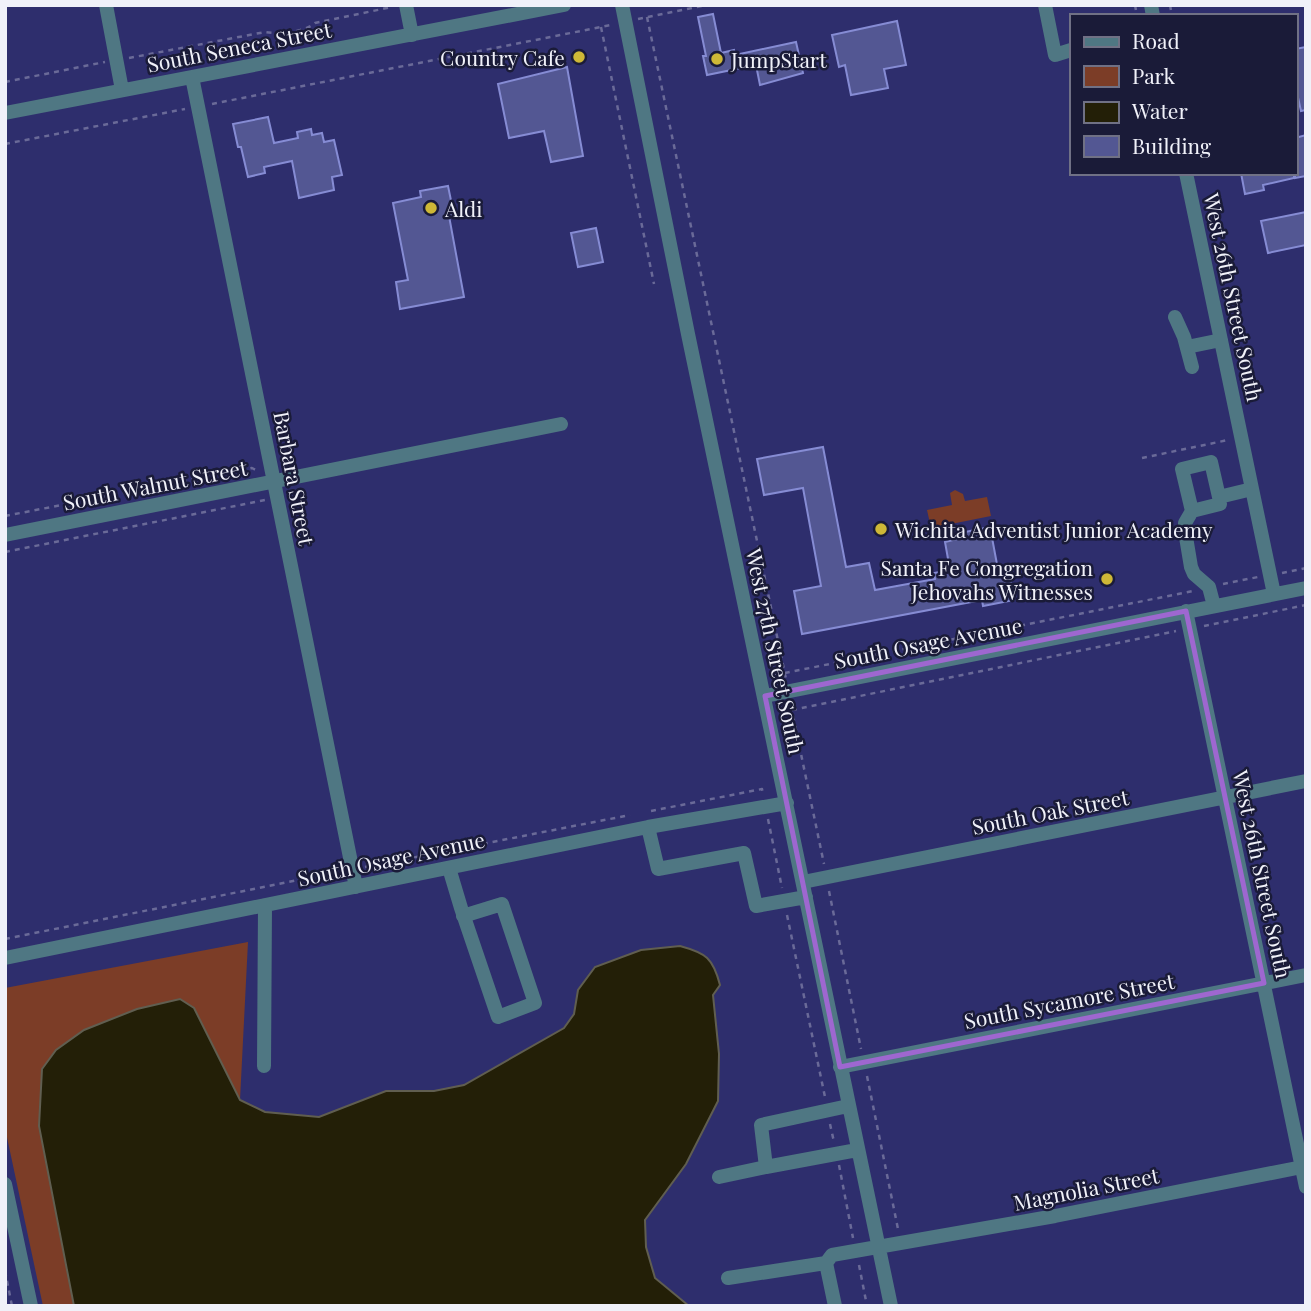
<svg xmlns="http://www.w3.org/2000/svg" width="1311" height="1311" font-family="'Playfair Display',serif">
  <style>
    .green { fill: #7c3d27 }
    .water { fill: #231f07; stroke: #605e50; stroke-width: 2 }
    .building { fill: #535793; stroke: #868cd4; stroke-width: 2 }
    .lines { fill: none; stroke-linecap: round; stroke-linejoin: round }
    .path { stroke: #6a6a98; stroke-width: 2.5; stroke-dasharray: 5 5; stroke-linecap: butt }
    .minor { stroke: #4f7783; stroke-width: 14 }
    .marked { fill: none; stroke: #9e67d0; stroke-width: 5; stroke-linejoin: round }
    .poi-dot { fill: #ceb837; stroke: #1a1b38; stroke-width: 2.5 }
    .labels { text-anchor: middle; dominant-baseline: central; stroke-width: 5; stroke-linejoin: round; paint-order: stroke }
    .street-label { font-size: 21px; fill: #f0f1f9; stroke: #1a1b38 }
    .poi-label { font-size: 21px; fill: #f0f1f9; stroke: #1a1b38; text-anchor: start }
  </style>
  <rect width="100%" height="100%" fill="#2e2e6d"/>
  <path class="green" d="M955,490L963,494L965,501L987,497L991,516L931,528L927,510L952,505L950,493Z
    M248,942L240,1100L216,1056L42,1069L39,1126L74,1306H43L5,1128V988Z"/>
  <path class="water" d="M680,946C706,953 713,958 720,985L713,995L719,1054L718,1101L686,1164L645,1220L646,1247L655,1278L689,1306H74L39,1126L42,1069L56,1050L84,1030L137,1009L180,999L194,1008L240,1100L265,1112L319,1117L386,1091H434L464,1085L564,1028L574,1014L578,990L595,967L641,950Z"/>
  <path class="building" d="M713,14L721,53L734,50L735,55L796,42L803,73L760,85L756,65L707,75L703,56H706L698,17Z
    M897,21L906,65L884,69L888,88L851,95L845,65L839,67L832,35Z
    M1306,47V110L1301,111L1295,84V49Z
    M567,67L583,156L551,162L544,131L509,138L498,84Z
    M268,117L274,143L298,138L297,132L311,129L312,135L322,133L324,142L334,140L342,175L332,177L334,190L299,198L292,161L264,167L265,173L248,177L241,147H238L233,124Z
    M1306,135V176L1295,178V138Z
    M1241,173H1294V178L1263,185L1264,190L1245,194Z
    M448,186L454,215L449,216L464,297L400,309L396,282L408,280L393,203L421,197L420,191Z
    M1306,212V245L1268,253L1261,221Z
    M596,228L603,262L578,267L571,233Z
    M823,447L846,567L869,563L875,590L935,579L934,573L950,570L945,542L961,538L960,533L990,527L999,575L1009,573L1014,600L983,606L982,600L802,634L794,591L821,586L803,488L764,495L757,459Z"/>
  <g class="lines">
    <path class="path" d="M1135,5L1137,16
      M1170,5L1172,16
      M647,17L786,679
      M638,19L707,5
      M601,27L654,284
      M129,58L265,32C279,34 303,33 315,23L392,7
      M5,82L105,62
      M212,104L611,25
      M5,144L185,109
      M1142,458L1228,440
      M5,516L252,468L256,470
      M5,552L265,500
      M1282,573L1306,568
      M1223,584L1258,577
      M1204,626L1306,605
      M775,675L1193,591
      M791,706L824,864
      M792,710L1176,631
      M651,811L762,789L763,795
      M768,819L782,888
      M365,867L630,815
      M829,891L861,1049
      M787,915L825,1097
      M5,939L338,872
      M867,1076L898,1229
      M830,1124L834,1142
      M839,1165L853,1238
      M859,1265L867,1306
      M5,1271L12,1306"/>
    <path class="minor" d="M106,5L122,90
      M406,5L412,35
      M622,5L688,334L891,1306
      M1045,5L1055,55L1071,50
      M1151,5L1153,16
      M192,77L356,887
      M5,113L564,5
      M1186,173L1274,594
      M1175,317L1184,337L1192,367
      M1187,347L1221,340
      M1192,511L1220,504L1219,497
      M5,535L561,424
      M1214,606L1209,587L1194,574L1191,567L1185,531V523L1192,511L1182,469L1211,462L1219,497L1252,489
      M1186,611L1306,1187
      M765,696L1306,588
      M648,827L658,869L744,853L756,906L806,897
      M449,868L461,908L498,1017L535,1003L502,904L463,916
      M803,882L1306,781
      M5,958L648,827L787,803
      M264,1066L265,905
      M840,1067L1306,975
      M848,1106L761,1125L766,1167L857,1150
      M719,1177L766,1167
      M5,1184L31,1306
      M826,1263L835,1306
      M728,1278L826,1263L832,1255L1055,1216L1302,1167"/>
  </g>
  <path class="marked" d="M1186,611L1264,983L840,1067L765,696Z"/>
  <g class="poi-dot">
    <circle cx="579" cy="57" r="7"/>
    <circle cx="717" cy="59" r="7"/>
    <circle cx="431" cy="208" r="7"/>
    <circle cx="881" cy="529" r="7"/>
    <circle cx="1107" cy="579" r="7"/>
  </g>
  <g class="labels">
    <g class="street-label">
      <text transform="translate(239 46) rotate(-11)">South Seneca Street</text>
      <text transform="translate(1234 297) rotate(78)">West 26th Street South</text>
      <text transform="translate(295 478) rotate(79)">Barbara Street</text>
      <text transform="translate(155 484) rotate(-11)">South Walnut Street</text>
      <text transform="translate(928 642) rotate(-11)">South Osage Avenue</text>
      <text transform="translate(776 651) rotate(78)">West 27th Street South</text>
      <text transform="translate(1050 811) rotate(-11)">South Oak Street</text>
      <text transform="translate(391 858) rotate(-12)">South Osage Avenue</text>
      <text transform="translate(1263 874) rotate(78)">West 26th Street South</text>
      <text transform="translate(1069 1000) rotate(-11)">South Sycamore Street</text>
      <text transform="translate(1086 1188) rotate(-11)">Magnolia Street</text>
    </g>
    <g class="poi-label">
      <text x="565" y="57" text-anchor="end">Country Cafe</text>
      <text x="731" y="59">JumpStart</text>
      <text x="445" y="208">Aldi</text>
      <text x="895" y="529">Wichita Adventist Junior Academy</text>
      <text x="1093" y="567" text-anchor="end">Santa Fe Congregation<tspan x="1093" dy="24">Jehovahs Witnesses</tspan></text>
    </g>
  </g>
  <rect width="1311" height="1311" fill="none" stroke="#f0f1f9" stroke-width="14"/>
  <rect x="1070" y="14" width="228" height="161" fill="#1a1b38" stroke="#707185" stroke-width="2"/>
  <rect x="1084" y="37" width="35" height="10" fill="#4f7783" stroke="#707185" stroke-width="2"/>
  <text x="1132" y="49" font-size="21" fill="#f0f1f9">Road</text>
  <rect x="1084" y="66" width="35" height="21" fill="#7c3d27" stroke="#707185" stroke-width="2"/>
  <text x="1132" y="84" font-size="21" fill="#f0f1f9">Park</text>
  <rect x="1084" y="102" width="35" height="21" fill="#231f07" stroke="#707185" stroke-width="2"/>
  <text x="1132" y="119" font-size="21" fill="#f0f1f9">Water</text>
  <rect x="1084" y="136" width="35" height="21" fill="#535793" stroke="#707185" stroke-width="2"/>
  <text x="1132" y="154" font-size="21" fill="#f0f1f9">Building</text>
</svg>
